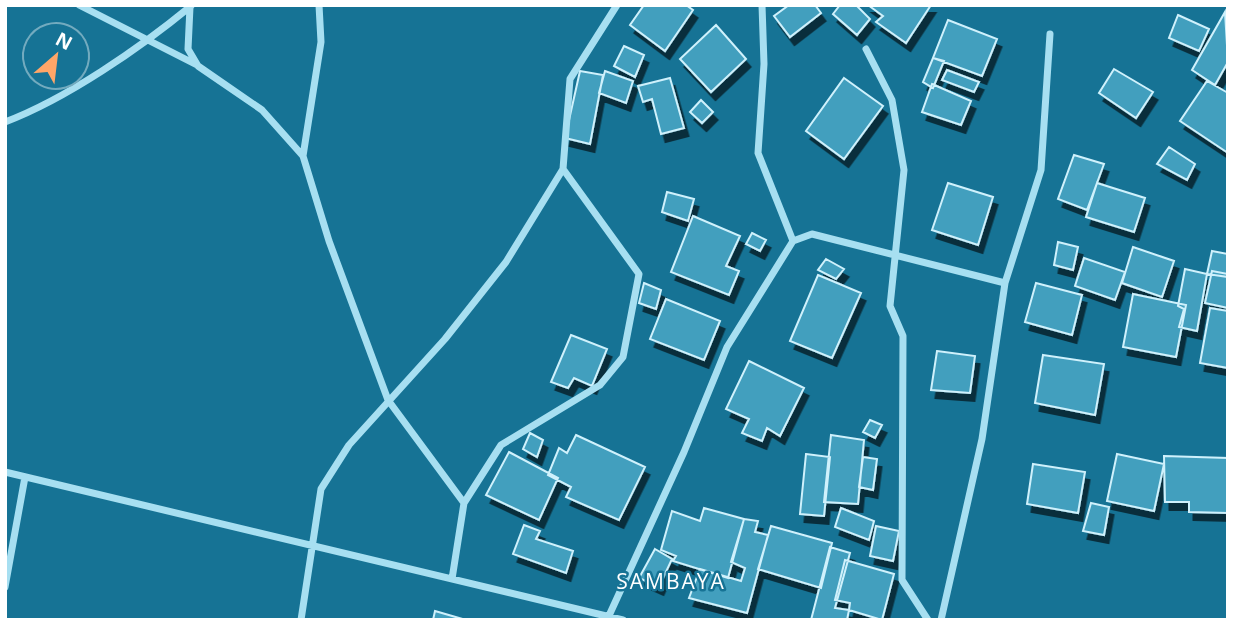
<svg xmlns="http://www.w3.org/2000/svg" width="1233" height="625" font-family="'Open Sans',sans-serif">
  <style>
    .building { fill: #439fbe; stroke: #cff1fc; stroke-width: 2; filter: url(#shadow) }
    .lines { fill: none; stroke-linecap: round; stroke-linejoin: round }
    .street { stroke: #a7dff1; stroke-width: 7 }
    .labels { text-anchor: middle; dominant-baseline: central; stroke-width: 5; stroke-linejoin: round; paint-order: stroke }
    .neighbourhood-label { font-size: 21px; letter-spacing: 2px; fill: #fff; stroke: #167395 }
  </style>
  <defs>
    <filter id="shadow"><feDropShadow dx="4.5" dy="8" stdDeviation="0" flood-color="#0009"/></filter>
  </defs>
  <rect width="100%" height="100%" fill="#167395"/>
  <path class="building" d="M644,5H686L693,10L665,51L630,25Z
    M789,5H815L821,13L790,37L774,16Z
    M840,5H856L870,19L857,35L833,14Z
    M868,5H931L906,43L876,22L883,16Z
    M1225,12L1228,62L1215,85L1192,70Z
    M1178,15L1209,29L1199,51L1169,38Z
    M948,20L997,39L982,76L933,58Z
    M716,25L746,59L711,92L680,59Z
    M624,46L644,55L635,77L614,66Z
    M933,58L944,61L933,88L923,82Z
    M1114,69L1153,92L1136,118L1099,93Z
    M947,70L979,82L974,92L942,80Z
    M580,71L603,75L590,144L565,138Z
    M605,71L633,81L626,103L599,93Z
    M670,78L684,128L661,134L652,99L643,102L638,86Z
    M844,78L883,106L844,159L806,131Z
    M1207,81L1228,93V153L1180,121Z
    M932,84L971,101L961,125L922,112Z
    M701,100L713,112L702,123L690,112Z
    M1169,147L1195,164L1187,180L1157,164Z
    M1074,155L1104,164L1087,210L1058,199Z
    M948,183L993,197L978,245L932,230Z
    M1097,183L1145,198L1134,232L1086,217Z
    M667,192L694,199L688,221L662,212Z
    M693,216L740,236L726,266L739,271L729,295L671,272Z
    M752,233L766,240L760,251L746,244Z
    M1058,242L1078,247L1073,270L1054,265Z
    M1133,247L1174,261L1162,297L1122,283Z
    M1212,251L1228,254V277L1207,274Z
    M1084,258L1125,272L1115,300L1075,286Z
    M826,259L844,269L836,279L818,270Z
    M1185,269L1207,274L1197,331L1179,327L1184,309L1178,306Z
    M1212,271L1228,274V308L1205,303Z
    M818,275L861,293L832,358L790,341Z
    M644,283L661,290L656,309L639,303Z
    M1036,283L1082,295L1072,335L1025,322Z
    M1133,294L1186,305L1176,357L1123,347Z
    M666,299L720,321L704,360L650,339Z
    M1210,308L1228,311V368L1200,363Z
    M571,335L607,349L592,386L574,378L568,388L551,382Z
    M937,351L975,356L970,393L931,390Z
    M1043,355L1104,364L1095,415L1035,403Z
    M749,361L804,388L780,436L767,428L762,441L742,433L749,419L726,409Z
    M870,420L882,425L875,438L863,432Z
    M530,433L543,440L537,457L523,449Z
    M576,435L645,467L619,520L566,497L571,487L548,475L559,448L567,453Z
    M831,435L864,440L858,504L824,502Z
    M509,452L558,478L539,520L486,495Z
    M806,454L830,457L824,516L800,514Z
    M1117,454L1164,464L1154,511L1107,501Z
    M1164,456L1228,458V513L1189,512V502H1165Z
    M863,457L877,459L873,490L859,487Z
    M1033,464L1085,472L1078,513L1027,504Z
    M1091,503L1109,507L1104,535L1083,531Z
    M704,508L744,519L728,578L673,561L676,556L661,550L672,511L700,521Z
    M841,508L874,521L869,540L835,527Z
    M744,519L758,521L755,532L768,535L747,613L689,598L700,569L741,581L745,568L731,562Z
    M524,525L540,531L536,539L573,551L566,573L513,554Z
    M771,526L832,543L821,588L758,569Z
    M876,526L899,531L893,561L870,556Z
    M830,547L850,553L835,608L849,610L847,620H811Z
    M655,549L672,559L659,587L639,578Z
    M845,560L894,574L882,620L849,610L850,603L835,600Z
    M435,611L466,620H433Z"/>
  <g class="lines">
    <path class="street" d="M79,5L197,65
      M762,5L764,64L758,153L793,241
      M190,7L188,49L198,66L262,110L303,156L329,241L388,400L464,503
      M866,49L892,100L904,170L890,306L903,336L902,580L928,620
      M5,122C66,99 140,48 191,6
      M303,156L321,42L319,5
      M5,472L623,620
      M452,579L464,503L501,445L600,385L623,357L639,274L563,169L570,79L617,5
      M5,587L25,477
      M301,620L321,489L349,445L445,339L506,262L563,169
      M607,620L684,452L727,347L793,241L812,234L1005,283
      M941,620L982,439L1005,283L1041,170L1050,34"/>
  </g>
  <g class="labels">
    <g class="neighbourhood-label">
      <text x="671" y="581">SAMBAYA</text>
    </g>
  </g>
  <rect width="1233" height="625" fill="none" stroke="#ffffff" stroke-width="14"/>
  <g transform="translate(56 56) rotate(28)"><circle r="33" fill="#167395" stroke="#73abbf" stroke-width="2"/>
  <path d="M0-5L12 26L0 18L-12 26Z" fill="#ffa668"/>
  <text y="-10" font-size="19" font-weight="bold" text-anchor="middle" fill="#ffffff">N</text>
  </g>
</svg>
